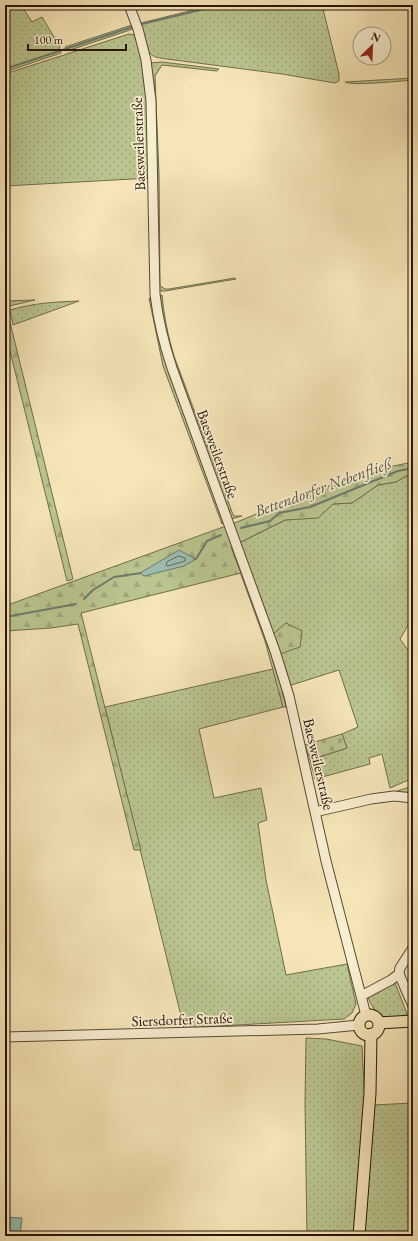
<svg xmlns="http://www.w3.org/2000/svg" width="418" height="1241" font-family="'EB Garamond',serif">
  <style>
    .grass { fill: url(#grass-dots); stroke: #706d4a }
    .forest { fill: url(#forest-firs); stroke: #706d4a }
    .cemetery { fill: url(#cemetery-stones); stroke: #706d4a }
    .park { fill: url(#park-tufts); stroke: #706d4a }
    .water { fill: #9dbeb3; stroke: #6e7a6d }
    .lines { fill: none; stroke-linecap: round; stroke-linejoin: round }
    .shore { stroke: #626a5c; stroke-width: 1 }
    .stream { stroke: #6e7a6d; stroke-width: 2 }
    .minor-casing { stroke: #5a4932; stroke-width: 11 }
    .major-casing { stroke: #271505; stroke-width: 13 }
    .minor { stroke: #f8eed0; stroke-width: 9 }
    .major { stroke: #f5e5b7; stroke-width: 11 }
    .labels { text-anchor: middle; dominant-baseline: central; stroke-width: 3.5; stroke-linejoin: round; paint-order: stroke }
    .street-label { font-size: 15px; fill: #271505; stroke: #f8eed0 }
    .water-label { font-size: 16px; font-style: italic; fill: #505042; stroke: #f8eed0 }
  </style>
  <defs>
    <pattern id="grass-dots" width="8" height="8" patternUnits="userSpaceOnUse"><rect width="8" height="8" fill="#bac58f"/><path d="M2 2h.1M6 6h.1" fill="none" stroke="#a0a87a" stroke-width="1.8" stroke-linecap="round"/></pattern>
    <pattern id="forest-firs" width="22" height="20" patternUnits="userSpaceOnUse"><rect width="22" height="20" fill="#bac58f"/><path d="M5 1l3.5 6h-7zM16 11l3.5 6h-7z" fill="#a0a87a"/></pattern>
    <pattern id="cemetery-stones" width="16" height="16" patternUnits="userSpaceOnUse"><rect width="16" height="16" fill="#bac58f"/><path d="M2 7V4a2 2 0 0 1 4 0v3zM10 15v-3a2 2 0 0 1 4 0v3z" fill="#a0a87a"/></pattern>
    <pattern id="park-tufts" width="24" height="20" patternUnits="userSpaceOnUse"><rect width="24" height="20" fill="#bac58f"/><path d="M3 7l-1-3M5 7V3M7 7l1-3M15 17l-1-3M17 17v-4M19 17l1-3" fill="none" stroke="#a0a87a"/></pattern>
  </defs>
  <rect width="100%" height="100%" fill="#f5e5b7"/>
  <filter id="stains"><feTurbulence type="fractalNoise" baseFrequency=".005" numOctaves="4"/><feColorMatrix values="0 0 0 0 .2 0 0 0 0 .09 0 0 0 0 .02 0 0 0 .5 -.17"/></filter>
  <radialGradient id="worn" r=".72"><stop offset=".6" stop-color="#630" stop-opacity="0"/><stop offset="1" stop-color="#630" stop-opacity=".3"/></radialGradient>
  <path class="grass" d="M5,5H21L32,22L42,17L60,47L59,48L61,53L5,72Z
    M214,5H322L339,74V81L335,83L282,74L167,59C160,58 153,58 149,52L141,23Z
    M132,25L133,29L67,51L65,47Z
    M129,34L135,35L136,36L145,73L151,178L5,186V74Z
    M162,62L219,69L217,71L162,65L155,76L159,174L160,286L165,289H169L235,278L236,279L165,291H160L159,289L149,63Z
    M413,78V80C401,81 352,86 345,82Z
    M162,295C164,316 168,336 174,356L232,512L234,516H242L231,519L165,334L159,296Z
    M149,298L151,299L153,303L223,522L222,524L163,366Z
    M35,300L5,307V301Z
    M79,301L13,325L10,310C34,303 54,302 79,301Z
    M413,472V619L411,620L400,639L413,657V691L410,692L413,700V778L390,788L382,754L369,758L370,764L315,779L310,760L347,748L342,734L358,727L339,670L282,688L273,656L286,624L265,641L231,547L285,520L318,517L333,504L352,503L378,485L396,482Z
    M273,669L283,707L199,729L214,798L261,788L267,820L258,823L266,880L286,975L347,964L356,1004L352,1013L344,1019L184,1028L105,707Z
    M395,983L408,1016C383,1017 380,1022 368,998Z
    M306,1038L326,1039L362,1046L365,1103L354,1236H307L305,1103Z
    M413,1103V1236H363L373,1105Z
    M32,1232L93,1236H32Z"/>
  <path class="forest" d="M5,310H7L73,579L67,581L9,347L5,328Z
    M413,462V472L396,482L378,485L352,503L333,504L318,518L285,520L231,547L241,573L81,613L141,850H134L78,624L51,628L5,631V606L237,522L278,505L358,475L379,469Z
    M286,623L302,631L300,647L274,656L286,707H283L265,641Z"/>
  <path class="cemetery" d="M342,734L347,748L310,760L305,745Z"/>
  <path class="park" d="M413,786V795L394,792Z"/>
  <path class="water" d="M179,550L196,559L184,566L144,576L140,573Z
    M5,1217L22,1218L20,1236H5Z"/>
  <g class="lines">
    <path class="shore" d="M179,556L185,558V561L168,566L166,565L167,562Z"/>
    <path class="stream" d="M142,24L221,5
      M5,69L132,27
      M241,528L270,521L279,513L310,507L398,471L413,468
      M194,559H196L207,541L221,535
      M84,599L93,590L114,577L141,573
      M5,617L76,604"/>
    <defs>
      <path id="minor" d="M129,5L138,29L146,60L151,101L155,294C158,320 164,344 172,368L275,651L289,696L326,861L366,1015
        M315,812L371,799L394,796L413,798
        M399,974L413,1006
        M399,974L400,968L413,948
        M361,996L391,980L399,974
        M5,1037L318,1029L359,1025"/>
      <path id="major" d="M359 1025a10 10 0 1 1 20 0a10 10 0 1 1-20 0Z
        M379,1023L413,1021
        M359,1236L370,1093L371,1034"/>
    </defs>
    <use href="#minor" class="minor-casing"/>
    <use href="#major" class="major-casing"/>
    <use href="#minor" class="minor"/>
    <use href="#major" class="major"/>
  </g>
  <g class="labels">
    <g class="street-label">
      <text transform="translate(138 144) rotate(-92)">Baesweilerstraße</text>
      <text transform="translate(218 454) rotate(70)">Baesweilerstraße</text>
      <text transform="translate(319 764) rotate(77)">Baesweilerstraße</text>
      <text transform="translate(182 1019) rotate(-2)">Siersdorfer Straße</text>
    </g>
    <g class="water-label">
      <text transform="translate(323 487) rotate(-20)">Bettendorfer Nebenfließ</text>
    </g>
  </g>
  <rect width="418" height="1241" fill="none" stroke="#f5e5b7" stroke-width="20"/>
  <rect x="6" y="6" width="406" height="1229" fill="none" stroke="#271505" stroke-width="2"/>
  <rect x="10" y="10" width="398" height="1221" fill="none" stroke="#271505"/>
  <g transform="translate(372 46) rotate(24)"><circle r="19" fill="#f8eed0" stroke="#a4977f"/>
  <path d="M0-3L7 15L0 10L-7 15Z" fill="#8f2418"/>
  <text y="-6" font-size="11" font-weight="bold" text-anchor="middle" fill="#271505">N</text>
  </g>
  <path d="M28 44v6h98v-6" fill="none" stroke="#271505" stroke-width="2"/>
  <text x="34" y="44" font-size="12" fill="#271505" stroke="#f8eed0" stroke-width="3" paint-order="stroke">100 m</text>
  <rect width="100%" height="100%" filter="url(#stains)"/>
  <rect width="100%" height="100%" fill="url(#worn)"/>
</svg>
